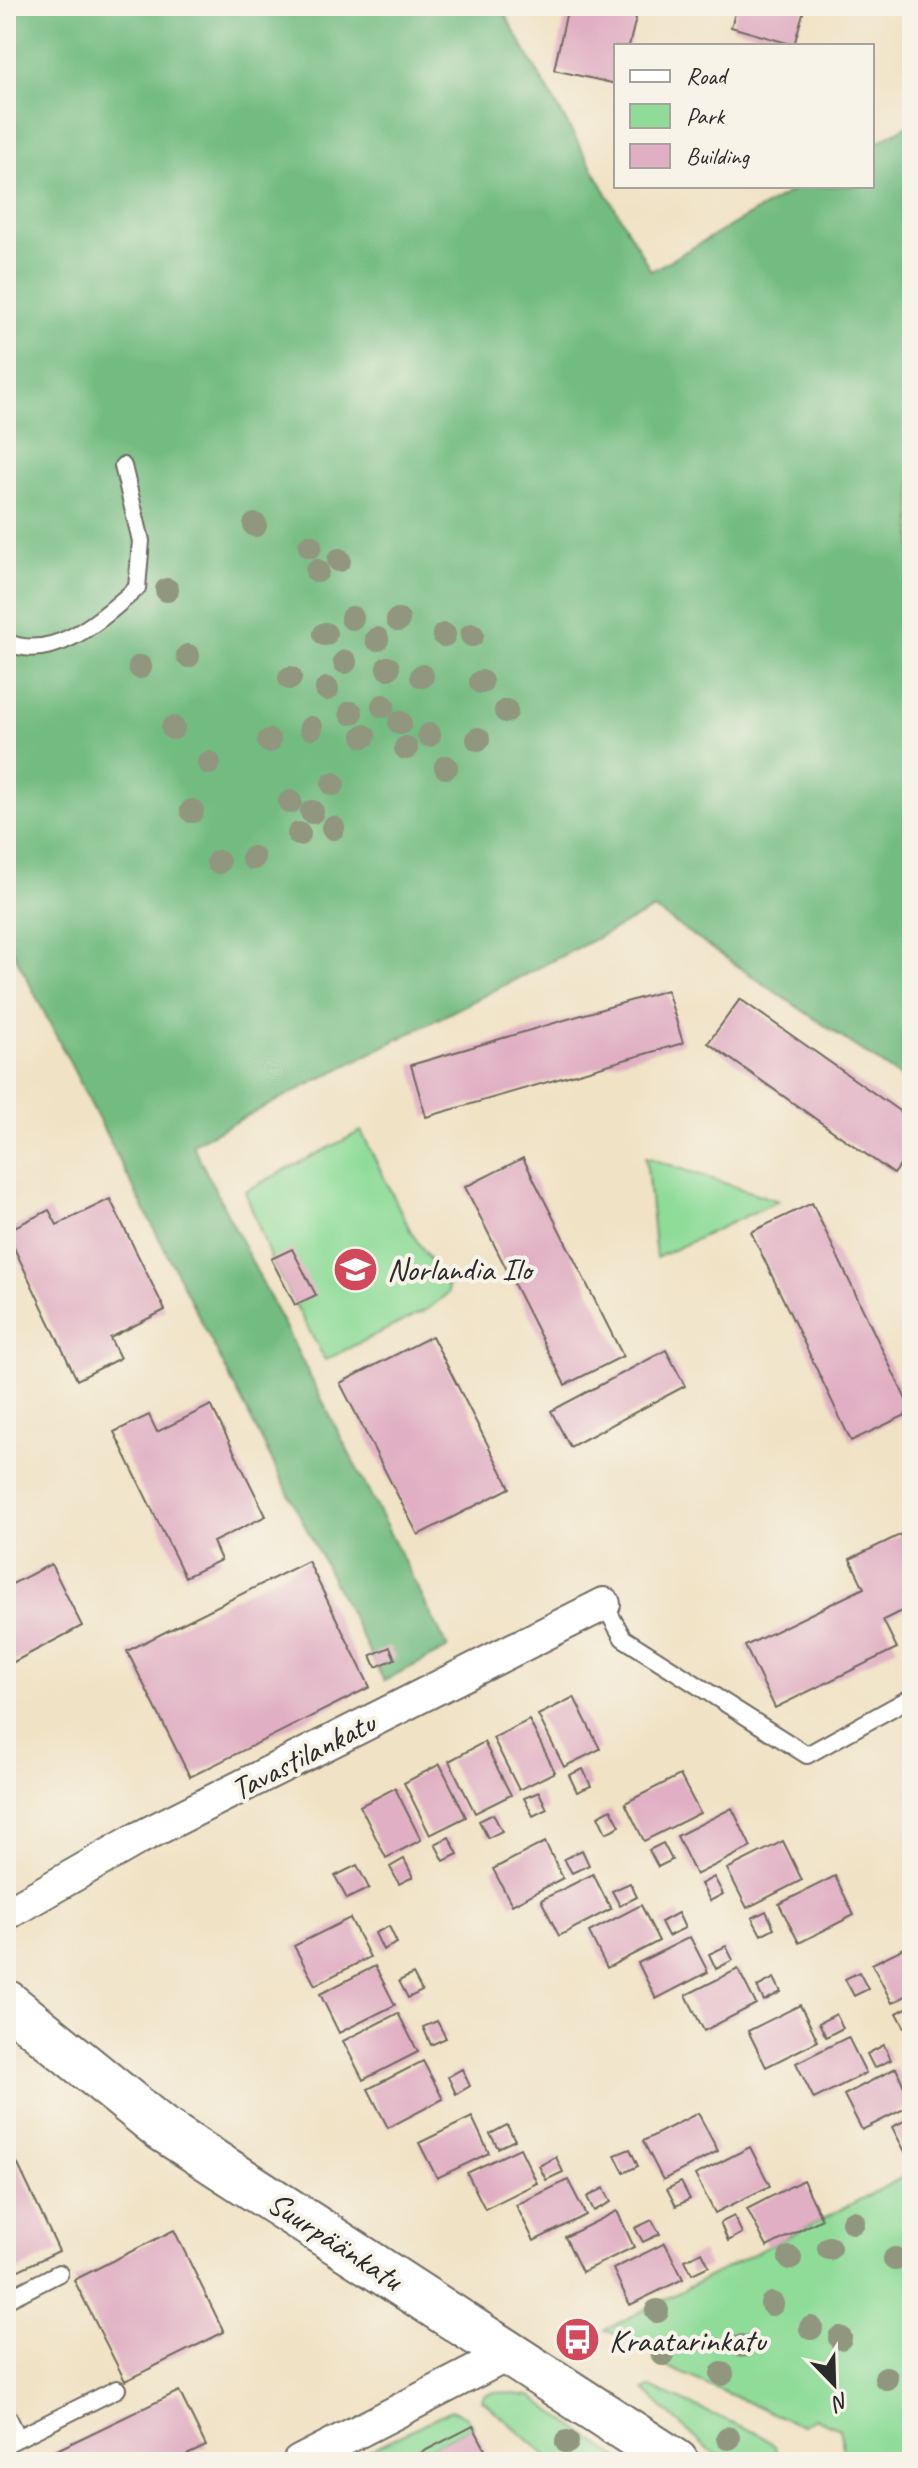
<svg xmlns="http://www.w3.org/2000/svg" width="918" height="2468" font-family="Caveat,sans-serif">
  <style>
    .green { fill: #8fdc99; stroke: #5d8462; stroke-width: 2 }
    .forest { fill: #73bc81; stroke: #4f7456; stroke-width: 2 }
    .building { fill: #e0afc3 }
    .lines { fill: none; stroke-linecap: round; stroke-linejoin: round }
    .lane-casing { stroke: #706b61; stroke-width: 20 }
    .street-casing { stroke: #706b61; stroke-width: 36 }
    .secondary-casing { stroke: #706b61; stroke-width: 48 }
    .lane { stroke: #fff; stroke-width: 16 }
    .street { stroke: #fff; stroke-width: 32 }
    .secondary { stroke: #fff; stroke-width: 44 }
    .tree { fill: #91967f }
    .labels { text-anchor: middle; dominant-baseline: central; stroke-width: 8; stroke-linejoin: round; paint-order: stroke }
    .poi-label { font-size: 32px; fill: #2b2b2b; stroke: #f7f3e8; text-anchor: start }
    .street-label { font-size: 32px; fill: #2b2b2b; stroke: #f7f3e8 }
  </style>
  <rect width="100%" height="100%" fill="#f7f3e8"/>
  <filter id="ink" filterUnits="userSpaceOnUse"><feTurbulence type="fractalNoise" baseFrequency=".0125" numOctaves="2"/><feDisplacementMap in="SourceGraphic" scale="16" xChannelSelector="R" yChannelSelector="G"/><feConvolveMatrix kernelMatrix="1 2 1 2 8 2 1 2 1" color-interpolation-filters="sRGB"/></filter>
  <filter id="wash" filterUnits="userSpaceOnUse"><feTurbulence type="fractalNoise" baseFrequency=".006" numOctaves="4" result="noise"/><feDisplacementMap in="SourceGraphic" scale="32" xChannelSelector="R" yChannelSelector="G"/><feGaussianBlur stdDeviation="1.8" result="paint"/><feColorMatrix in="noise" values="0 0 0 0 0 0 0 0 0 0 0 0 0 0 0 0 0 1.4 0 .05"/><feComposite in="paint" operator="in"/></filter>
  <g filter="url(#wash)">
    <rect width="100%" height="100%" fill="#f0e2c5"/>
    <path class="green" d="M361,1131L411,1232L448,1287V1293L428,1309L325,1360L271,1259L245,1191Z
      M646,1157L778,1201L656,1258Z
      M912,2173V2462H856L844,2450L839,2429L814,2418L803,2425L795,2423L654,2361V2351L605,2330Z
      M650,2387L759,2434L775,2446L779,2462H729L705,2447L644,2390Z
      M495,2392L531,2396L624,2462H554L482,2400L484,2395Z
      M451,2410L465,2416L473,2426L403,2462H346Z"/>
    <path class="forest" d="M6,6H500L651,271L801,186H872V145L912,123V1085L654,909L192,1144L448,1648L384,1681L6,937Z"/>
    <g id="blocks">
      <path class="building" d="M568,6H639L629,46H616V84L554,70Z
        M737,6H805L794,45L731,27Z
        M667,990L683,1043L426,1117L411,1065Z
        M740,999L912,1120V1148L894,1174L708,1043Z
        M523,1158L623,1356L565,1385L465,1187Z
        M110,1199L165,1310L110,1338L120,1358L77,1380L6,1231L49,1210L57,1225Z
        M812,1203L912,1412L851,1441L751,1232Z
        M292,1249L316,1295L295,1305L271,1259Z
        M432,1336L510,1488L418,1535L340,1383Z
        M666,1350L685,1386L570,1447L551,1411Z
        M211,1405L266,1516L213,1542L221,1560L185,1577L114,1432L149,1415L157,1432Z
        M912,1529V1606L883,1620L897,1648L775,1708L745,1646L864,1588L850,1559Z
        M308,1561L370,1687L190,1777L127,1651Z
        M51,1564L82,1626L6,1666V1587Z
        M390,1647L395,1659L376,1667L371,1655Z
        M574,1697L600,1749L564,1767L538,1715Z
        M529,1720L555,1772L519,1790L493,1738Z
        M484,1742L511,1795L475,1813L449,1761Z
        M440,1764L466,1817L430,1835L404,1783Z
        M583,1769L591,1786L577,1792L569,1775Z
        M680,1775L700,1813L644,1841L625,1803Z
        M395,1788L421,1840L386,1858L360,1806Z
        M539,1792L547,1809L533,1816L524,1798Z
        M732,1808L751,1847L696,1875L677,1836Z
        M611,1809L620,1826L606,1833L598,1816Z
        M493,1814L502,1831L488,1838L479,1821Z
        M449,1837L458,1854L444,1861L435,1844Z
        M783,1841L802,1880L747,1908L727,1869Z
        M545,1842L563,1878L512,1905L493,1869Z
        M663,1843L672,1860L658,1867L649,1850Z
        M582,1850L589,1865L572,1873L564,1859Z
        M404,1859L413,1877L399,1884L390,1867Z
        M357,1865L369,1888L347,1899L335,1876Z
        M593,1874L611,1909L559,1936L541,1900Z
        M835,1876L854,1915L799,1943L779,1904Z
        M714,1877L723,1894L710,1901L701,1884Z
        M630,1883L637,1897L620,1906L612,1891Z
        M641,1905L659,1941L607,1968L589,1932Z
        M766,1911L774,1928L761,1935L752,1918Z
        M678,1913L685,1928L668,1936L661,1922Z
        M350,1918L370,1957L315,1985L294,1946Z
        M389,1926L397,1943L383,1950L375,1933Z
        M690,1937L708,1972L656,1999L638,1963Z
        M912,1944V1993L892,2003L872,1964Z
        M726,1946L733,1960L716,1969L709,1954Z
        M375,1966L395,2005L339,2033L320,1994Z
        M738,1969L756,2004L704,2031L686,1995Z
        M859,1972L868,1989L854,1996L845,1979Z
        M413,1974L422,1991L408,1998L399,1981Z
        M774,1978L781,1992L764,2001L757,1987Z
        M800,2005L818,2041L766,2067L748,2031Z
        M910,2006L912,2027L906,2030L897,2013Z
        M398,2013L418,2052L363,2080L343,2041Z
        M836,2014L843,2028L826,2037L819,2023Z
        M437,2021L446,2038L431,2045L423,2027Z
        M848,2037L866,2073L814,2099L796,2063Z
        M884,2045L891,2060L874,2068L867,2054Z
        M423,2061L443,2099L388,2128L368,2089Z
        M896,2068L912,2105L862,2130L844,2095Z
        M462,2069L470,2086L456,2094L448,2077Z
        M698,2113L718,2151L663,2180L643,2141Z
        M472,2117L489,2153L437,2178L419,2143Z
        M912,2117V2165L892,2127Z
        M507,2125L515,2140L498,2148L490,2134Z
        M750,2147L770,2186L715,2213L695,2175Z
        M520,2148L537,2183L485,2209L467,2173Z
        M630,2149L638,2166L624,2173L615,2155Z
        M12,2152L59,2251L6,2276V2155Z
        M556,2157L563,2172L546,2180L539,2166Z
        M568,2180L586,2215L534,2241L516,2205Z
        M803,2180L822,2219L767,2247L747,2209Z
        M681,2182L690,2199L676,2206L667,2189Z
        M604,2188L611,2202L594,2211L587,2197Z
        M617,2211L634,2247L582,2272L565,2237Z
        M734,2216L742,2233L728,2241L720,2223Z
        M652,2220L660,2234L643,2242L635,2228Z
        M174,2230L224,2332L125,2381L74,2280Z
        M665,2243L683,2279L630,2305L613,2269Z
        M702,2252L709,2266L692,2274L685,2260Z
        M179,2391L206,2446L172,2462H32Z
        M473,2426L492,2462H403Z"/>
    </g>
  </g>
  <g filter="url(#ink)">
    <use href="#blocks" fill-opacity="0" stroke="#706b61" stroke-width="2"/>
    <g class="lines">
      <defs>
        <path id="lane" d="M6,642C55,664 103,617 137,588L141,541L123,466
          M604,1604L623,1638L807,1755L912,1697
          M6,2300L59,2273
          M6,2413L18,2438
          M6,2444L117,2389"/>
        <path id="street" d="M6,1914L137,1839L604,1604
          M299,2462L509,2354"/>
        <path id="secondary" d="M6,2002L161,2128L676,2462"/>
      </defs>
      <use href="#lane" class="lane-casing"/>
      <use href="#street" class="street-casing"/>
      <use href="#secondary" class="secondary-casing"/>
      <use href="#lane" class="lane"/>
      <use href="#street" class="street"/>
      <use href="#secondary" class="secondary"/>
    </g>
    <g class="tree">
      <circle cx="255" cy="525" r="12"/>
      <circle cx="310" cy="546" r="12"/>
      <circle cx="339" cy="560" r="12"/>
      <circle cx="317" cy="571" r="12"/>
      <circle cx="167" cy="590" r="12"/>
      <circle cx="352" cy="618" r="12"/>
      <circle cx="398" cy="620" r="12"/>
      <circle cx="325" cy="634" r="12"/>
      <circle cx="444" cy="635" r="12"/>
      <circle cx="472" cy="635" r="12"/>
      <circle cx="377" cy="639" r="12"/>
      <circle cx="188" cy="656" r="12"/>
      <circle cx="345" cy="662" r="12"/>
      <circle cx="140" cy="667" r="12"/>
      <circle cx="388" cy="668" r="12"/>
      <circle cx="422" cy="676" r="12"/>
      <circle cx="290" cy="678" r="12"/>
      <circle cx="481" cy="682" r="12"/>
      <circle cx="327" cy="689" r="12"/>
      <circle cx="383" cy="706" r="12"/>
      <circle cx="506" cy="711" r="12"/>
      <circle cx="351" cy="713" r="12"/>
      <circle cx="400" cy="723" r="12"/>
      <circle cx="173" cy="728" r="12"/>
      <circle cx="311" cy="728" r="12"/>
      <circle cx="429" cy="735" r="12"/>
      <circle cx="364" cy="736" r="12"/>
      <circle cx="478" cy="739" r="12"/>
      <circle cx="269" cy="741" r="12"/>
      <circle cx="406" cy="748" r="12"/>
      <circle cx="209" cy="763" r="12"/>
      <circle cx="446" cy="767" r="12"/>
      <circle cx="333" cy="784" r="12"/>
      <circle cx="290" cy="802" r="12"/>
      <circle cx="192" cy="811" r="12"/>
      <circle cx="312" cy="812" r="12"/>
      <circle cx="333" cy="828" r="12"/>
      <circle cx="299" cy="834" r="12"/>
      <circle cx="253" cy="858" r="12"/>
      <circle cx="218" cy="862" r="12"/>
      <circle cx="853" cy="2222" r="12"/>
      <circle cx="829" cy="2248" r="12"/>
      <circle cx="790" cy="2258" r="12"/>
      <circle cx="895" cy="2259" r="12"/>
      <circle cx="772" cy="2304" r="12"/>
      <circle cx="657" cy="2311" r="12"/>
      <circle cx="811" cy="2328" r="12"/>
      <circle cx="840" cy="2338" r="12"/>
      <circle cx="742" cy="2346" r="12"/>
      <circle cx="663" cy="2354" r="12"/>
      <circle cx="722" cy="2374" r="12"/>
      <circle cx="886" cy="2378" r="12"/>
      <circle cx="728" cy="2438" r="12"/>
      <circle cx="567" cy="2442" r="12"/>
    </g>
  </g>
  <defs>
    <symbol id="school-disc" viewBox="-11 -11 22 22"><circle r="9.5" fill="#d1495b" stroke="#f7f3e8"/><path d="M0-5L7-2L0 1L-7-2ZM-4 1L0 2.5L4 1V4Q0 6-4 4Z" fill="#fff"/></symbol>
    <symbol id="bus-disc" viewBox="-11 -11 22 22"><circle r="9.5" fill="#d1495b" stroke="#f7f3e8"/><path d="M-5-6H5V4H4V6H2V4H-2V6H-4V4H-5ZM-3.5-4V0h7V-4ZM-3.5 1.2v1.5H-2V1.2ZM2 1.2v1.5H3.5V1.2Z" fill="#fff"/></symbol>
  </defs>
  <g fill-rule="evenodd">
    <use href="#school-disc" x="330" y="1244" width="51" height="51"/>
    <use href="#bus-disc" x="552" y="2314" width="51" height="51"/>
  </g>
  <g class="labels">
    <g class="poi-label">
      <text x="387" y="1269">Norlandia Ilo</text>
      <text x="609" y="2340">Kraatarinkatu</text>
    </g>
    <g class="street-label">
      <text transform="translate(303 1756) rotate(-27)">Tavastilankatu</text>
      <text transform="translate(335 2241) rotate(33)">Suurpäänkatu</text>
    </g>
  </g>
  <rect width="918" height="2468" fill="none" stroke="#f7f3e8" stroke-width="32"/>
  <rect x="614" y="44" width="260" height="144" fill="#f7f3e8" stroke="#a5a39c" stroke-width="2"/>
  <rect x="630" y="70" width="40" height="12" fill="#ffffff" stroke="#a5a39c" stroke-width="2"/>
  <text x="686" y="84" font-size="24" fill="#2b2b2b">Road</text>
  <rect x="630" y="104" width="40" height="24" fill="#8fdc99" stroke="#a5a39c" stroke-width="2"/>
  <text x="686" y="124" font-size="24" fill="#2b2b2b">Park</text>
  <rect x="630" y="144" width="40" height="24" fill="#e0afc3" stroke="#a5a39c" stroke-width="2"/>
  <text x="686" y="164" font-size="24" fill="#2b2b2b">Building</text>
  <g transform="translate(834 2384) rotate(157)" stroke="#f7f3e8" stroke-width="6" paint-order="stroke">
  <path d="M0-6L14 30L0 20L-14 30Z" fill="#2b2b2b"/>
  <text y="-12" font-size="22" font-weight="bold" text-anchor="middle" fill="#2b2b2b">N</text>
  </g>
</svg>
